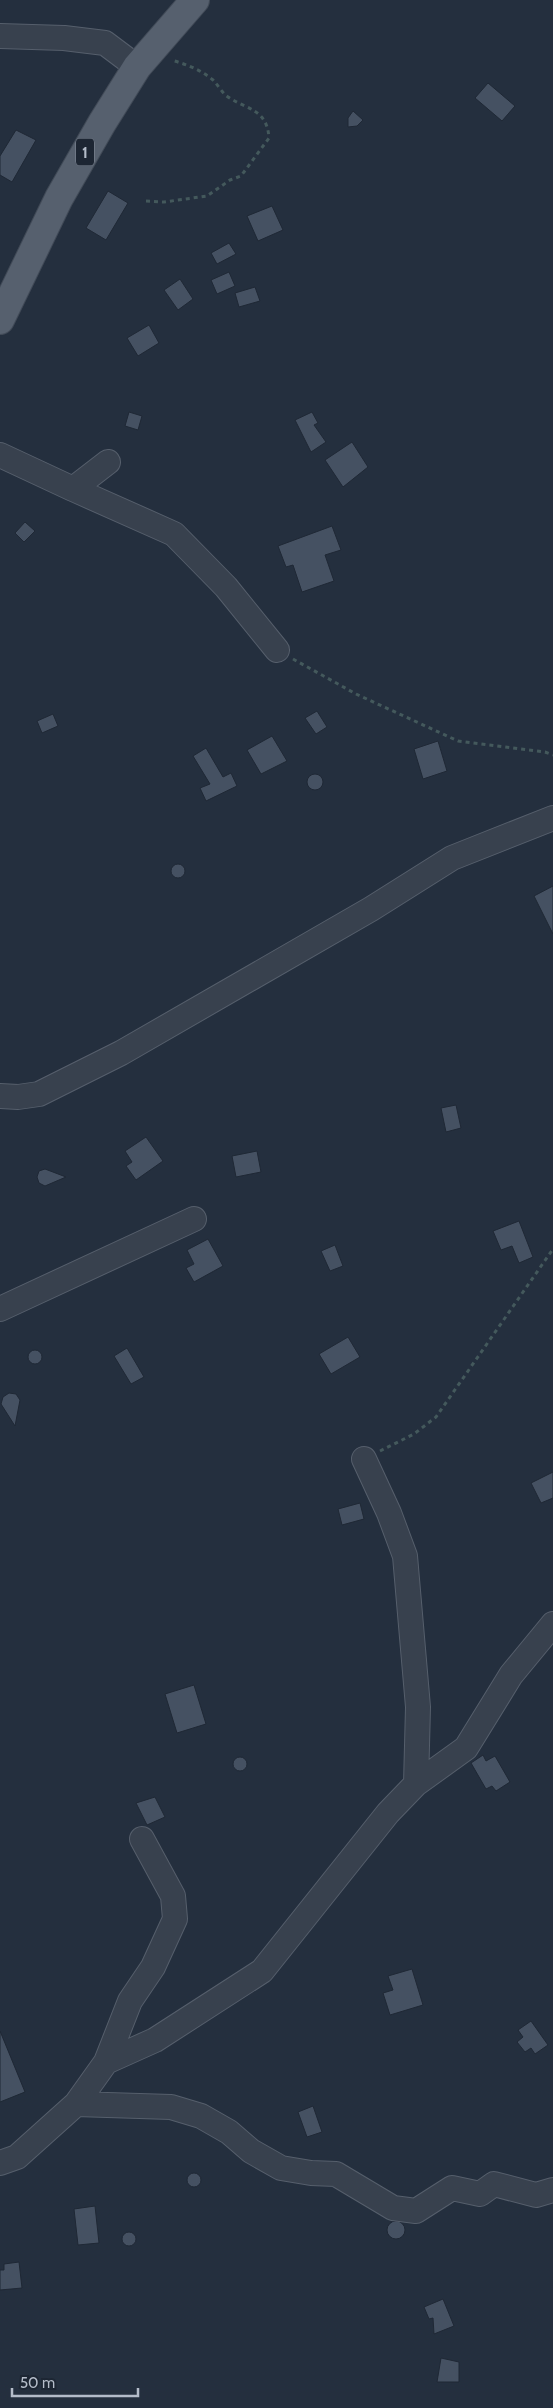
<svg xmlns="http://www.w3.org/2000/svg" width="553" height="2408" font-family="Cabin,sans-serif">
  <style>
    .building { fill: #455162; stroke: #1f2835 }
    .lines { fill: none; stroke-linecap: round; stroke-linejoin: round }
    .minor-casing { stroke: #565f6c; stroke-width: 26 }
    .major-casing { stroke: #414a57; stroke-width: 30 }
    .path { stroke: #44595c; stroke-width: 3; stroke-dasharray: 4 4; stroke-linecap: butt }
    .minor { stroke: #38414e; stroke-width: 24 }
    .major { stroke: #56606e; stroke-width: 28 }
    .labels { text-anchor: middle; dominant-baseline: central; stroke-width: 4; stroke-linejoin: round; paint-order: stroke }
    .shield { fill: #1d2633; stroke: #878f9c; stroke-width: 1 }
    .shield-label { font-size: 16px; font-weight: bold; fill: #b4bcc9 }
  </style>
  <rect width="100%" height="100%" fill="#242f3e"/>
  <path class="building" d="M488,83L515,106L502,121L475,98Z
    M353,111L363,120L357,126L348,127V118Z
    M16,130L36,140L12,182L0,175V156Z
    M108,191L128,203L106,240L86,228Z
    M272,206L283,230L258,241L247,216Z
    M229,243L236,254L217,264L211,253Z
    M229,272L235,286L217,294L211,280Z
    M180,279L193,299L178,310L164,290Z
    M255,287L260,301L239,307L235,293Z
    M149,325L159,343L138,356L127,338Z
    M129,412L142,416L138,430L125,426Z
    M312,412L318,423L314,425L326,442L311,452L295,420Z
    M352,442L368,467L343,487L325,460Z
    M25,522L35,531L24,542L15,533Z
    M332,526L341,550L325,555L334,581L302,592L293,565L286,567L278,546Z
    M317,711L327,727L316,734L305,718Z
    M53,714L58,726L42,733L37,721Z
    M272,736L287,761L261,774L247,750Z
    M438,741L447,771L423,779L414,749Z
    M206,748L223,777L231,773L237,786L206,801L200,788L210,784L193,756Z
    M307 782a8 8 0 1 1 16 0a8 8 0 1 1-16 0Z
    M171 871a7 7 0 1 1 14 0a7 7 0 1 1-14 0Z
    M553,886V934L534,896Z
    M456,1105L461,1128L446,1132L441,1108Z
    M146,1137L163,1161L136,1180L126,1166L132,1162L125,1151Z
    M257,1151L261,1172L236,1177L232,1156Z
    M45,1169L66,1177L45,1186L39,1183L37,1177L39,1171Z
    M519,1221L533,1257L519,1263L512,1246L501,1250L493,1231Z
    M208,1239L223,1266L194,1282L186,1268L194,1264L187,1250Z
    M335,1245L343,1266L330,1271L321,1251Z
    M348,1337L360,1357L331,1374L319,1354Z
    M127,1348L144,1377L131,1384L114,1356Z
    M28 1357a7 7 0 1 1 14 0a7 7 0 1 1-14 0Z
    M9,1393L16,1394L20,1400L15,1426L1,1404L3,1397Z
    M553,1472V1498L541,1503L531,1483Z
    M360,1503L364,1519L342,1525L338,1509Z
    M194,1685L206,1724L177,1733L165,1694Z
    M483,1755L486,1761L495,1756L510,1782L496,1791L492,1786L486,1789L471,1763Z
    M233 1764a7 7 0 1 1 14 0a7 7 0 1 1-14 0Z
    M155,1797L165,1817L147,1825L136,1803Z
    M412,1969L423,2005L390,2015L383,1993L393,1990L388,1976Z
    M531,2021L548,2045L535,2054L531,2048L525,2052L517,2042L523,2037L518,2030Z
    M0,2031L25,2092L0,2102Z
    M313,2106L322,2132L307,2137L298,2112Z
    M187 2180a7 7 0 1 1 14 0a7 7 0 1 1-14 0Z
    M95,2206L99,2243L78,2245L74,2209Z
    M387 2230a9 9 0 1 1 18 0a9 9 0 1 1-18 0Z
    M122 2239a7 7 0 1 1 14 0a7 7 0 1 1-14 0Z
    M19,2262L22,2288L0,2290V2270H4V2264Z
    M443,2299L454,2326L434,2334L433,2318L429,2319L424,2307Z
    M441,2358L459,2362V2382H437Z"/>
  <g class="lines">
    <defs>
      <path id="minor" d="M0,36L64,38L105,43L137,67
        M0,455L73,489
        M108,462L73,489L174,534L226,587L277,650
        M0,1096L18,1097L39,1094L121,1053L371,909L452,858L553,818
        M0,1309L194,1219
        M416,1784L466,1748L511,1675L553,1624
        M106,2062L130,2001L153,1967L175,1919L173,1896L142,1839
        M76,2104L171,2107L201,2116L229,2132L251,2151L281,2168L311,2173L336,2174L393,2208L416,2211L452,2188L480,2194L494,2184L536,2195L553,2190
        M0,2163L17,2157L76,2104L106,2062L155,2040L262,1971L388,1813L416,1784L418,1707L405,1556L389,1513L364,1459"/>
      <path id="major" d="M0,320L59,198L102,123L137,67L195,0"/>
    </defs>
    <use href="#minor" class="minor-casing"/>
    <use href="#major" class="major-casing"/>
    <path class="path" d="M146,201L164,202L207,196L230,180L241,176L269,138C267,109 248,110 228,97C222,93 218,85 213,80C201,70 186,64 171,60
      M293,659L356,694L458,741L545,752L553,755
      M380,1451L414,1434L436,1417L553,1249"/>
    <use href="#minor" class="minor"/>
    <use href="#major" class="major"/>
  </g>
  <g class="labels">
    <rect class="shield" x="76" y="138.5" width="18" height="27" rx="4"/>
    <g class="shield-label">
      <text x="85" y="152">1</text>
    </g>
  </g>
  <path d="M12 2388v8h126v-8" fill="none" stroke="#b4bcc9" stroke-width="2.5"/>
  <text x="20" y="2388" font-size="15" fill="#b4bcc9" stroke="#1d2633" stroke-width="4" paint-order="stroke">50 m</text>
</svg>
